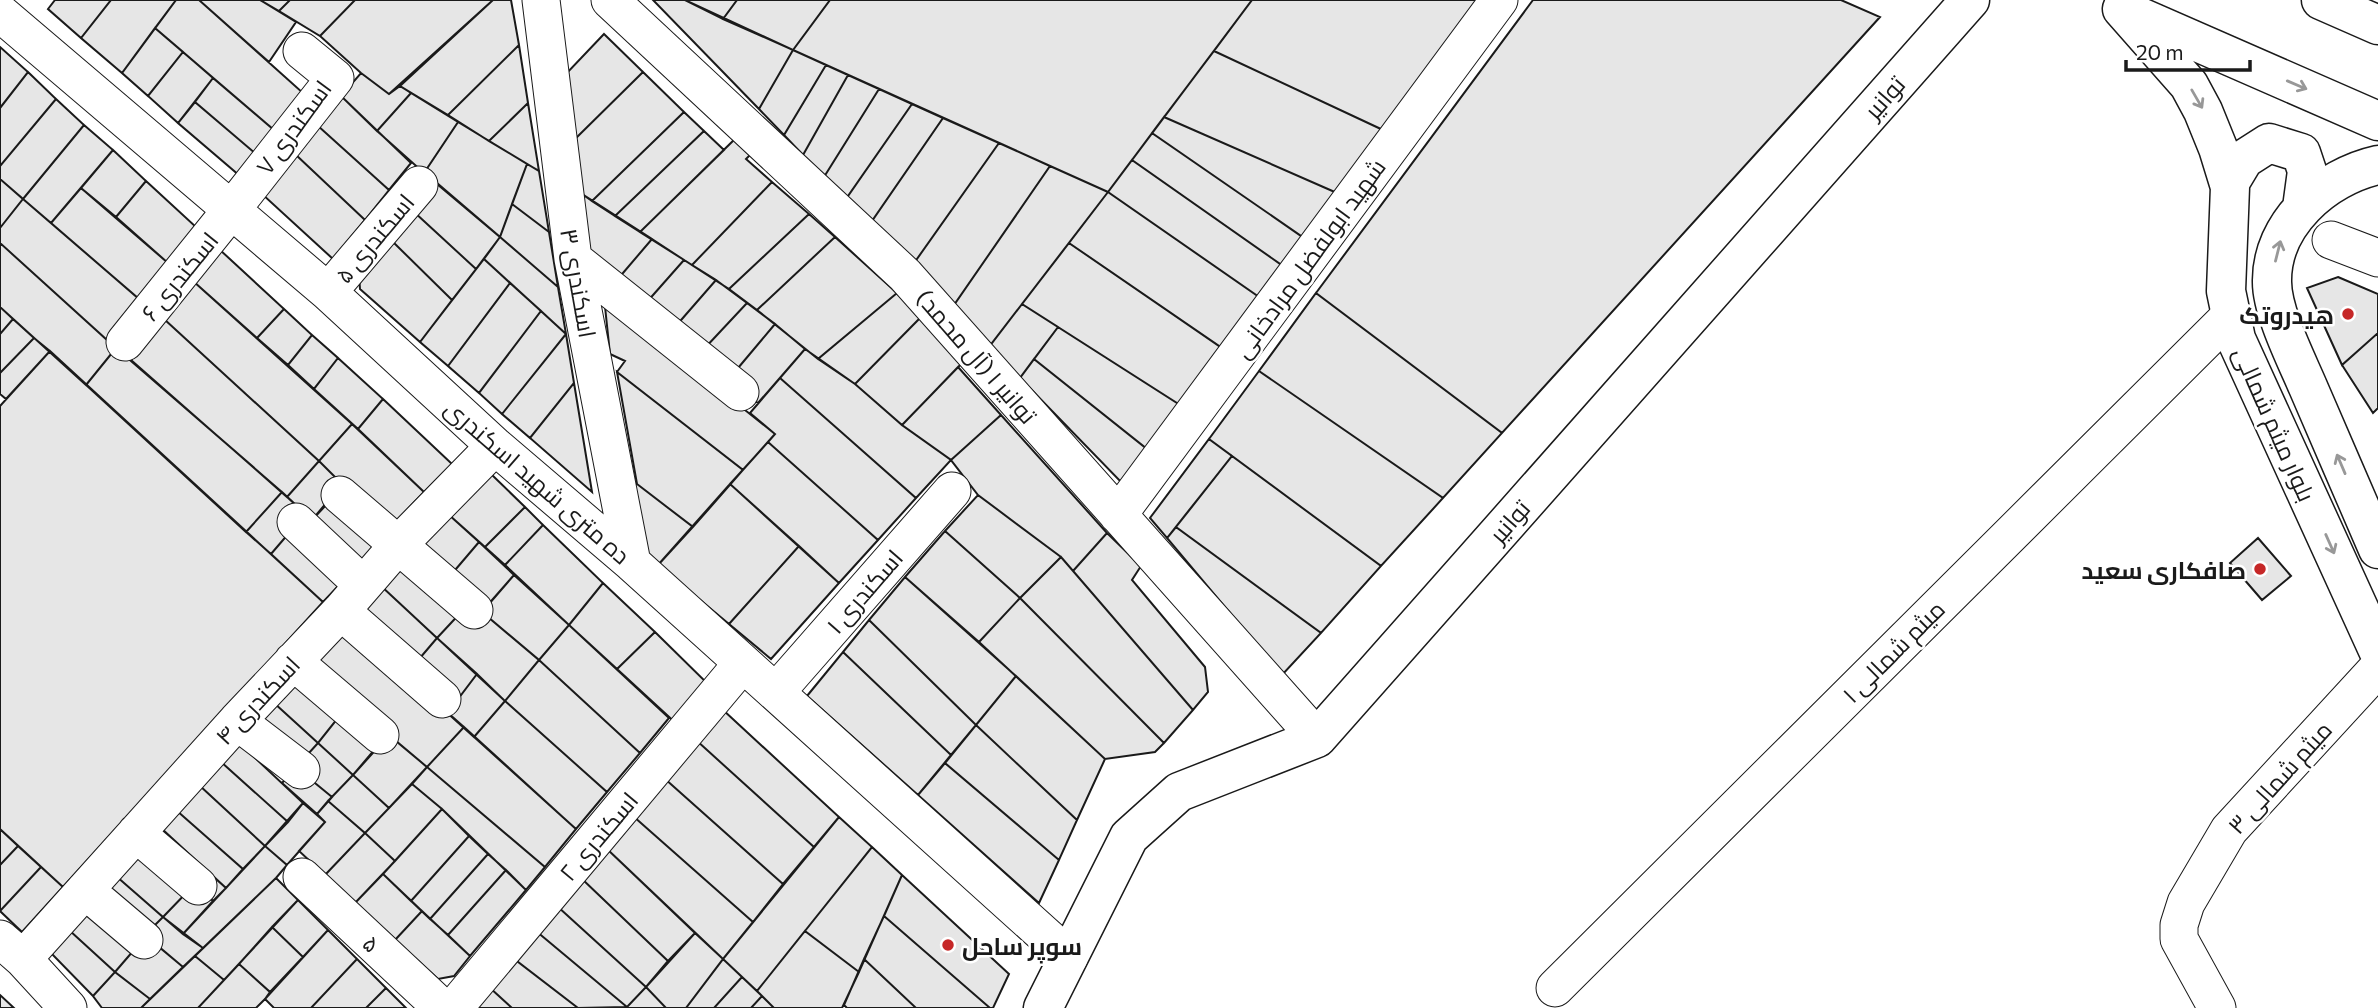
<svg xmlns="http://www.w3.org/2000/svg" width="2378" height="1008" font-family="Commissioner,Cairo,sans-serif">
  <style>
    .building { fill: #e6e6e6; stroke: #1a1a1a; stroke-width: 2 }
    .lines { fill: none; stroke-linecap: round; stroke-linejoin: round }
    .minor-casing { stroke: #1a1a1a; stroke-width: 39 }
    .tertiary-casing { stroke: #1a1a1a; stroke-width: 41 }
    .secondary-casing { stroke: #1a1a1a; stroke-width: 41 }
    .minor { stroke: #fff; stroke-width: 37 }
    .tertiary { stroke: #fff; stroke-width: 38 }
    .secondary { stroke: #fff; stroke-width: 38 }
    .oneway { stroke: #989898 }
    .poi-dot { fill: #c62828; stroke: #fff; stroke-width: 2.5 }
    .labels { text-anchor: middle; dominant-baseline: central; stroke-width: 5; stroke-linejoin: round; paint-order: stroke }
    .street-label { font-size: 24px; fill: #1a1a1a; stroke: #fff }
    .poi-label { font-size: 24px; font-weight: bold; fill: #1a1a1a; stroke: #fff; text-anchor: end }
  </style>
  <rect width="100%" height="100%" fill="#fff"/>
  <path class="building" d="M55,0H111L81,38L48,9Z
    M111,0H176L122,73L81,38Z
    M176,0H199L303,93L274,130L155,28Z
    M199,0H260L296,22L269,62Z
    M260,0H290L279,11Z
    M290,0H355L320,36L279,11Z
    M355,0H493L389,94L361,73L320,36Z
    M493,0H511L519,45L448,115L400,86Z
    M653,0H685L793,50L759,109Z
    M685,0H737L723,19Z
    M737,0H830L793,50L723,19Z
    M830,0H1252L1108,192L793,50Z
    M1252,0H1480L1383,130L1214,51Z
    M1533,0H1841L1880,17L1502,433L1316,293Z
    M155,28L183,52L148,96L122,73Z
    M604,34L643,72L572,142L563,77Z
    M519,45L528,103L489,141L448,115Z
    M0,47L28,72L0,108Z
    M793,50L826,65L784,135L759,109Z
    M1214,51L1383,130L1337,193L1164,117Z
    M183,52L213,78L178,123L148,96Z
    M826,65L848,75L803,155L784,135Z
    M28,72L56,99L0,166V108Z
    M643,72L684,112L592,201L579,192L572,142Z
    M361,73L389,94L400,86L411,93L377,131L341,96Z
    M848,75L879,89L824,177L803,155Z
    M213,78L274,130L256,154L195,102Z
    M879,89L912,104L846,199L824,177Z
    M411,93L458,122L424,173L377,131Z
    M341,96L411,163L389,190L317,125Z
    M56,99L84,125L23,199L0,179V166Z
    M195,102L256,154L240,176L178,123Z
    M528,103L539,171L489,141Z
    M912,104L943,118L870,224L846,199Z
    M684,112L704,131L615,216L592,201Z
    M1164,117L1337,193L1304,238L1152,133Z
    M943,118L999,143L912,266L870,224Z
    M458,122L527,164L500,237L424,173Z
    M84,125L113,150L51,223L23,199Z
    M317,125L389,190L365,220L295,154Z
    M704,131L724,150L640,232L615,216Z
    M1152,133L1304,238L1283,266L1132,160Z
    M738,136L754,151L746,159L772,182L692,265L640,232Z
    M999,143L1050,166L952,308L912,266Z
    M113,150L146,181L116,217L81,188Z
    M295,154L365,220L333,259L262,194Z
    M1132,160L1283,266L1259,297L1108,192Z
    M527,164L539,171L549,232L512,204Z
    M1050,166L1108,192L989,347L952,308Z
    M0,179L23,199L0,228Z
    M146,181L196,227L168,263L116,217Z
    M772,182L809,214L729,289L692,265Z
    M437,183L500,237L476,269L413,211Z
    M81,188L168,263L139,299L51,223Z
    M579,192L652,239L617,280L587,255Z
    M1108,192L1259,297L1222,348L1069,243Z
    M23,199L139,299L107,340L0,243V228Z
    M512,204L549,232L558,287L500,237Z
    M413,211L476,269L452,300L390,239Z
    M809,214L835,237L757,310L729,289Z
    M500,237L558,287L566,334L484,259Z
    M835,237L897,293L818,359L757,310Z
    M390,239L452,300L420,342L360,289L359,275Z
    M652,239L684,260L646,303L617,280Z
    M0,243L116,348L86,385L0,307Z
    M1069,243L1222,348L1180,405L1022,304Z
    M219,249L284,309L257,338L193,281Z
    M484,259L510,283L448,366L420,342Z
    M684,260L716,280L675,327L646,303Z
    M2338,277L2378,294V333L2342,365L2307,288Z
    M716,280L747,303L703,350L675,327Z
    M193,281L352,424L319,461L164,319Z
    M510,283L541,311L479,393L448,366Z
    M897,293L921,317L855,384L818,359Z
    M1316,293L1502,433L1443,498L1259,371Z
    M604,297L775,434L743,470L617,372L625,361L610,354Z
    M747,303L775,324L733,374L703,350Z
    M1022,304L1058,327L1020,378L989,347Z
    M0,307L13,319L0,334Z
    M284,309L312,335L288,365L257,338Z
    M541,311L566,334L502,414L479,393Z
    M921,317L965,360L902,425L855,384Z
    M13,319L34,338L0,373V334Z
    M164,319L319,461L287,497L131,360Z
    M775,324L805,349L758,403L751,399L733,374Z
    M1058,327L1180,405L1147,449L1034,359Z
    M2378,333V408L2373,413L2342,365Z
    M566,334L574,383L530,438L502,414Z
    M312,335L338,358L314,389L288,365Z
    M34,338L50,351L6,399L0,394V373Z
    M116,348L282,492L246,532L86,385Z
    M805,349L855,384L902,425L951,460L916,498L780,378Z
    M50,351L323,602L63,887L0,829V406Z
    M338,358L383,399L358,429L314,389Z
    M1034,359L1147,449L1122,483L1020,378Z
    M958,367L1001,415L951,460L902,425Z
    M1259,371L1443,498L1381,566L1209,439Z
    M617,372L743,470L693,527L637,484Z
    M780,378L916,498L878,540L768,442L775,434L750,413Z
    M574,383L592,492L530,438Z
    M383,399L452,464L424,492L358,429Z
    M1001,415L1107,533L1073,571L1061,557L978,495L951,460Z
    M352,424L424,492L395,522L342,484L319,461Z
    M1209,439L1232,456L1167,538L1150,518Z
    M768,442L878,540L839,583L730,484Z
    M1232,456L1381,566L1321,633L1176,527Z
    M319,461L342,484L312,520L287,497Z
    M490,473L525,507L485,547L448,514Z
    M637,484L693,527L658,565L641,550L628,487Z
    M730,484L799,546L729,624L658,565Z
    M282,492L295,504L279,523L289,533L271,554L246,532Z
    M978,495L1061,557L1020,598L945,531Z
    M328,503L377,546L357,566L312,520Z
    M525,507L543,525L505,565L485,547Z
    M448,514L479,542L450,576L415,545Z
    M543,525L603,583L569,625L505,565Z
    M1176,527L1321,633L1282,675L1167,538Z
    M945,531L1020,598L979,642L905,577Z
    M289,533L342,582L323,602L271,554Z
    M1107,533L1141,566L1132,580L1205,667L1208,692L1193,710L1073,571Z
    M2258,538L2291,576L2262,600L2230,563Z
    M479,542L514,575L486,607L450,576Z
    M799,546L839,583L771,659L729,624Z
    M405,557L464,609L437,638L380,585Z
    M1061,557L1193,710L1164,743L1020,598Z
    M514,575L569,625L539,660L482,612Z
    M905,577L1016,676L976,725L869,620Z
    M603,583L655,632L617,669L569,625Z
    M380,585L437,638L414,665L356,613Z
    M1020,598L1164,743L1155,752L1105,759L979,642Z
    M464,609L482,612L539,660L505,701L437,638Z
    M869,620L976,725L951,755L843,652Z
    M346,623L464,727L427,767L306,666Z
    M569,625L669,718L640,753L539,660Z
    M655,632L711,687L680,727L617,669Z
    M437,638L477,674L455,703L414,665Z
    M843,652L951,755L918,795L807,696Z
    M539,660L640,753L607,792L505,701Z
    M302,671L345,709L318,743L273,702Z
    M477,674L505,701L474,737L442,708L455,703Z
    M1016,676L1105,759L1077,820L976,725Z
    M505,701L607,792L576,829L474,737Z
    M273,702L318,743L299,764L251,725Z
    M345,709L381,742L353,775L318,743Z
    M722,709L839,817L814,847L696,740Z
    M976,725L1077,820L1059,860L945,763Z
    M464,727L576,829L545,867L427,767Z
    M389,735L427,767L389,808L353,775Z
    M696,740L814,847L783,884L664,778Z
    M237,741L303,803L288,822L220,761Z
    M318,743L353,775L332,797L304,774L299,764Z
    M220,761L288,822L265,846L199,785Z
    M945,763L1059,860L1039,903L918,795Z
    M427,767L545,867L526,890L442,809L412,784Z
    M294,770L304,774L332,797L317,814L282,783Z
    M353,775L389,808L365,833L328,801Z
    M664,778L783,884L753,922L633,816Z
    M412,784L442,809L395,861L365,833Z
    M199,785L265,846L243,869L176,810Z
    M328,801L365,833L325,875L299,851L325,822L317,814Z
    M303,803L325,822L287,865L265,846Z
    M442,809L469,836L411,901L383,874Z
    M176,810L243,869L226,888L161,828Z
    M633,816L753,922L723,959L606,848Z
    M839,817L872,847L757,991L723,959Z
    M0,829L18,846L0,865Z
    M365,833L395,861L355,903L325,875Z
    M469,836L488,854L430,919L411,901Z
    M144,845L191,888L163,917L116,876Z
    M18,846L41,867L0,911V865Z
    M265,846L287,865L276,878L203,948L183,934Z
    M872,847L902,875L859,972L805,931Z
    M606,848L695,933L668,961L581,878Z
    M488,854L506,870L448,935L430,919Z
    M41,867L63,887L22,932L0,911Z
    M506,870L526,890L470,956L448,935Z
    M207,871L226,888L213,901L201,890Z
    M383,874L422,911L395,940L355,903Z
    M902,875L1009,974L993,1008H990L884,916Z
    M116,876L163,917L145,935L99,896Z
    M276,878L298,900L224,980L195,956Z
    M581,878L668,961L646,987L557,906Z
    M191,888L201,890L213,901L183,934L163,917Z
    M298,900L328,930L303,957L272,927Z
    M95,902L140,943L115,972L69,930Z
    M557,906L646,987L627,1007L536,931Z
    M422,911L470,956L454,976L438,979L395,940Z
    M884,916L990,1008H916L864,959Z
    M163,917L203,948L183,967L145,935Z
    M272,927L303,957L270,992L239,964Z
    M69,930L115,972L93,996L50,952Z
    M328,930L357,959L311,1008H274L265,999Z
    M536,931L627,1007L578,1008L513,958Z
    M805,931L859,972L842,1008H774L757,991Z
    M695,933L723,959L686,1008H666L646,987Z
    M153,942L183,967L150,999L115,972L140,943Z
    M195,956L224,980L198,1008H141Z
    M513,958L578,1008H512L489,987Z
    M357,959L386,988L366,1008H311Z
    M723,959L742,977L714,1008H686Z
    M864,959L916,1008H847L844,1005Z
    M239,964L270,992L265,999L256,1008H198Z
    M115,972L150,999L141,1008H102L93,996Z
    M742,977L762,996L751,1008H714Z
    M489,987L512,1008H471Z
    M646,987L666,1008H626L627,1007Z
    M386,988L406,1008H366Z
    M0,995L14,1008H0Z
    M762,996L774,1008H751Z"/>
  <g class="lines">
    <defs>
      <path id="minor" d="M541,0L573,259L632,563
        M610,0L905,275L1317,738
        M0,13L328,292L495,446L632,563L1069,957
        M2331,240L2378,258
        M573,259L740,392
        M328,292L419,185
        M125,342L232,209L335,78L302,51
        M340,495L474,610
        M1118,515L1499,0
        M296,522L363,585
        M341,611L442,699
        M293,661L380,735
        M776,692L952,491
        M237,721L301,770
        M136,833L198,886
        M302,877L442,1008
        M85,890L144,940
        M0,939L23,959L68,1008
        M23,959L237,721L341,611L399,544L495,446
        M1555,988L2231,315
        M454,1008L742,664
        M2217,1008L2179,939V925L2186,903L2229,830L2378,668"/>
      <path id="tertiary" d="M1043,1008L1129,837L1179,792L1317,738L1970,0"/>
      <path id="secondary" d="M2321,0L2378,25
        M2122,9L2189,85L2203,111L2218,148L2230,187L2226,291L2236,339L2378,650
        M2131,13L2378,121
        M2378,165C2324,177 2271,224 2272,282C2272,312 2296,359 2308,387C2331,441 2355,495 2378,549
        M2229,184L2244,159L2269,143L2301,153L2307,171L2302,208"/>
    </defs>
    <use href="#minor" class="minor-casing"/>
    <use href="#tertiary" class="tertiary-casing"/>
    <use href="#secondary" class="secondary-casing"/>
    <use href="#minor" class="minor"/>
    <use href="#tertiary" class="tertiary"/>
    <use href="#secondary" class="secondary"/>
  </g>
  <defs><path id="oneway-shaft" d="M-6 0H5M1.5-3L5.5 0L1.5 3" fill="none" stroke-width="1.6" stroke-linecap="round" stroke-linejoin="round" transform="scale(1.75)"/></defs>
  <g class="oneway">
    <use href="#oneway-shaft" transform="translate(2297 85) rotate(23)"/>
    <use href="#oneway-shaft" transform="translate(2197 99) rotate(60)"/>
    <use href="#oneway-shaft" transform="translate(2278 251) rotate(-76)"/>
    <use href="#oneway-shaft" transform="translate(2341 464) rotate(-113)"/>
    <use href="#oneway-shaft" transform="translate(2330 544) rotate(66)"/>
  </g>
  <g class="poi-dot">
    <circle cx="2348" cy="314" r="7"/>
    <circle cx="2260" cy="569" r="7"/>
    <circle cx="948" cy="945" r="7"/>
  </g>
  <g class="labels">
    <g class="street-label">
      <text transform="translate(1884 97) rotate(-49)">توانیر</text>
      <text transform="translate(293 127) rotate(-54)">اسکندری ۷</text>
      <text transform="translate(374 238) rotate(-50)">اسکندری ۵</text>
      <text transform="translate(1309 258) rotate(-54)">شهید ابولفضل مرادخانی</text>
      <text transform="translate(179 276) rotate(-51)">اسکندری ۶</text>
      <text transform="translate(579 283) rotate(80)">اسکندری ۳</text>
      <text transform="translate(977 356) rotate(49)">توانیر ۱ (آل محمد)</text>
      <text transform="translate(2275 424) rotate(66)">بلوار میثم شمالی</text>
      <text transform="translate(538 481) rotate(41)">ده متری شهید اسکندری</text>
      <text transform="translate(1509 521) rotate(-49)">توانیر</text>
      <text transform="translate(864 591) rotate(-49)">اسکندری ۱</text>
      <text transform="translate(1893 651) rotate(-45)">میثم شمالی ۱</text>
      <text transform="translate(257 700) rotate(-47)">اسکندری ۴</text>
      <text transform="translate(2279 777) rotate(-48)">میثم شمالی ۳</text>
      <text transform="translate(598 836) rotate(-50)">اسکندری ۲</text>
      <text transform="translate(372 943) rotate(43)">۵</text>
    </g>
    <g class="poi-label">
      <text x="2334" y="314">هیدروتک</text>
      <text x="2246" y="569">صافکاری سعید</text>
      <text x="962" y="945" text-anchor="start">سوپر ساحل</text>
    </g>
  </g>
  <path d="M2126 60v10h124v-10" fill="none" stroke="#1a1a1a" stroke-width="3.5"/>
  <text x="2136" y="60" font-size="21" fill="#1a1a1a" stroke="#ffffff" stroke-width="5" paint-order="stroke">20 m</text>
</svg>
